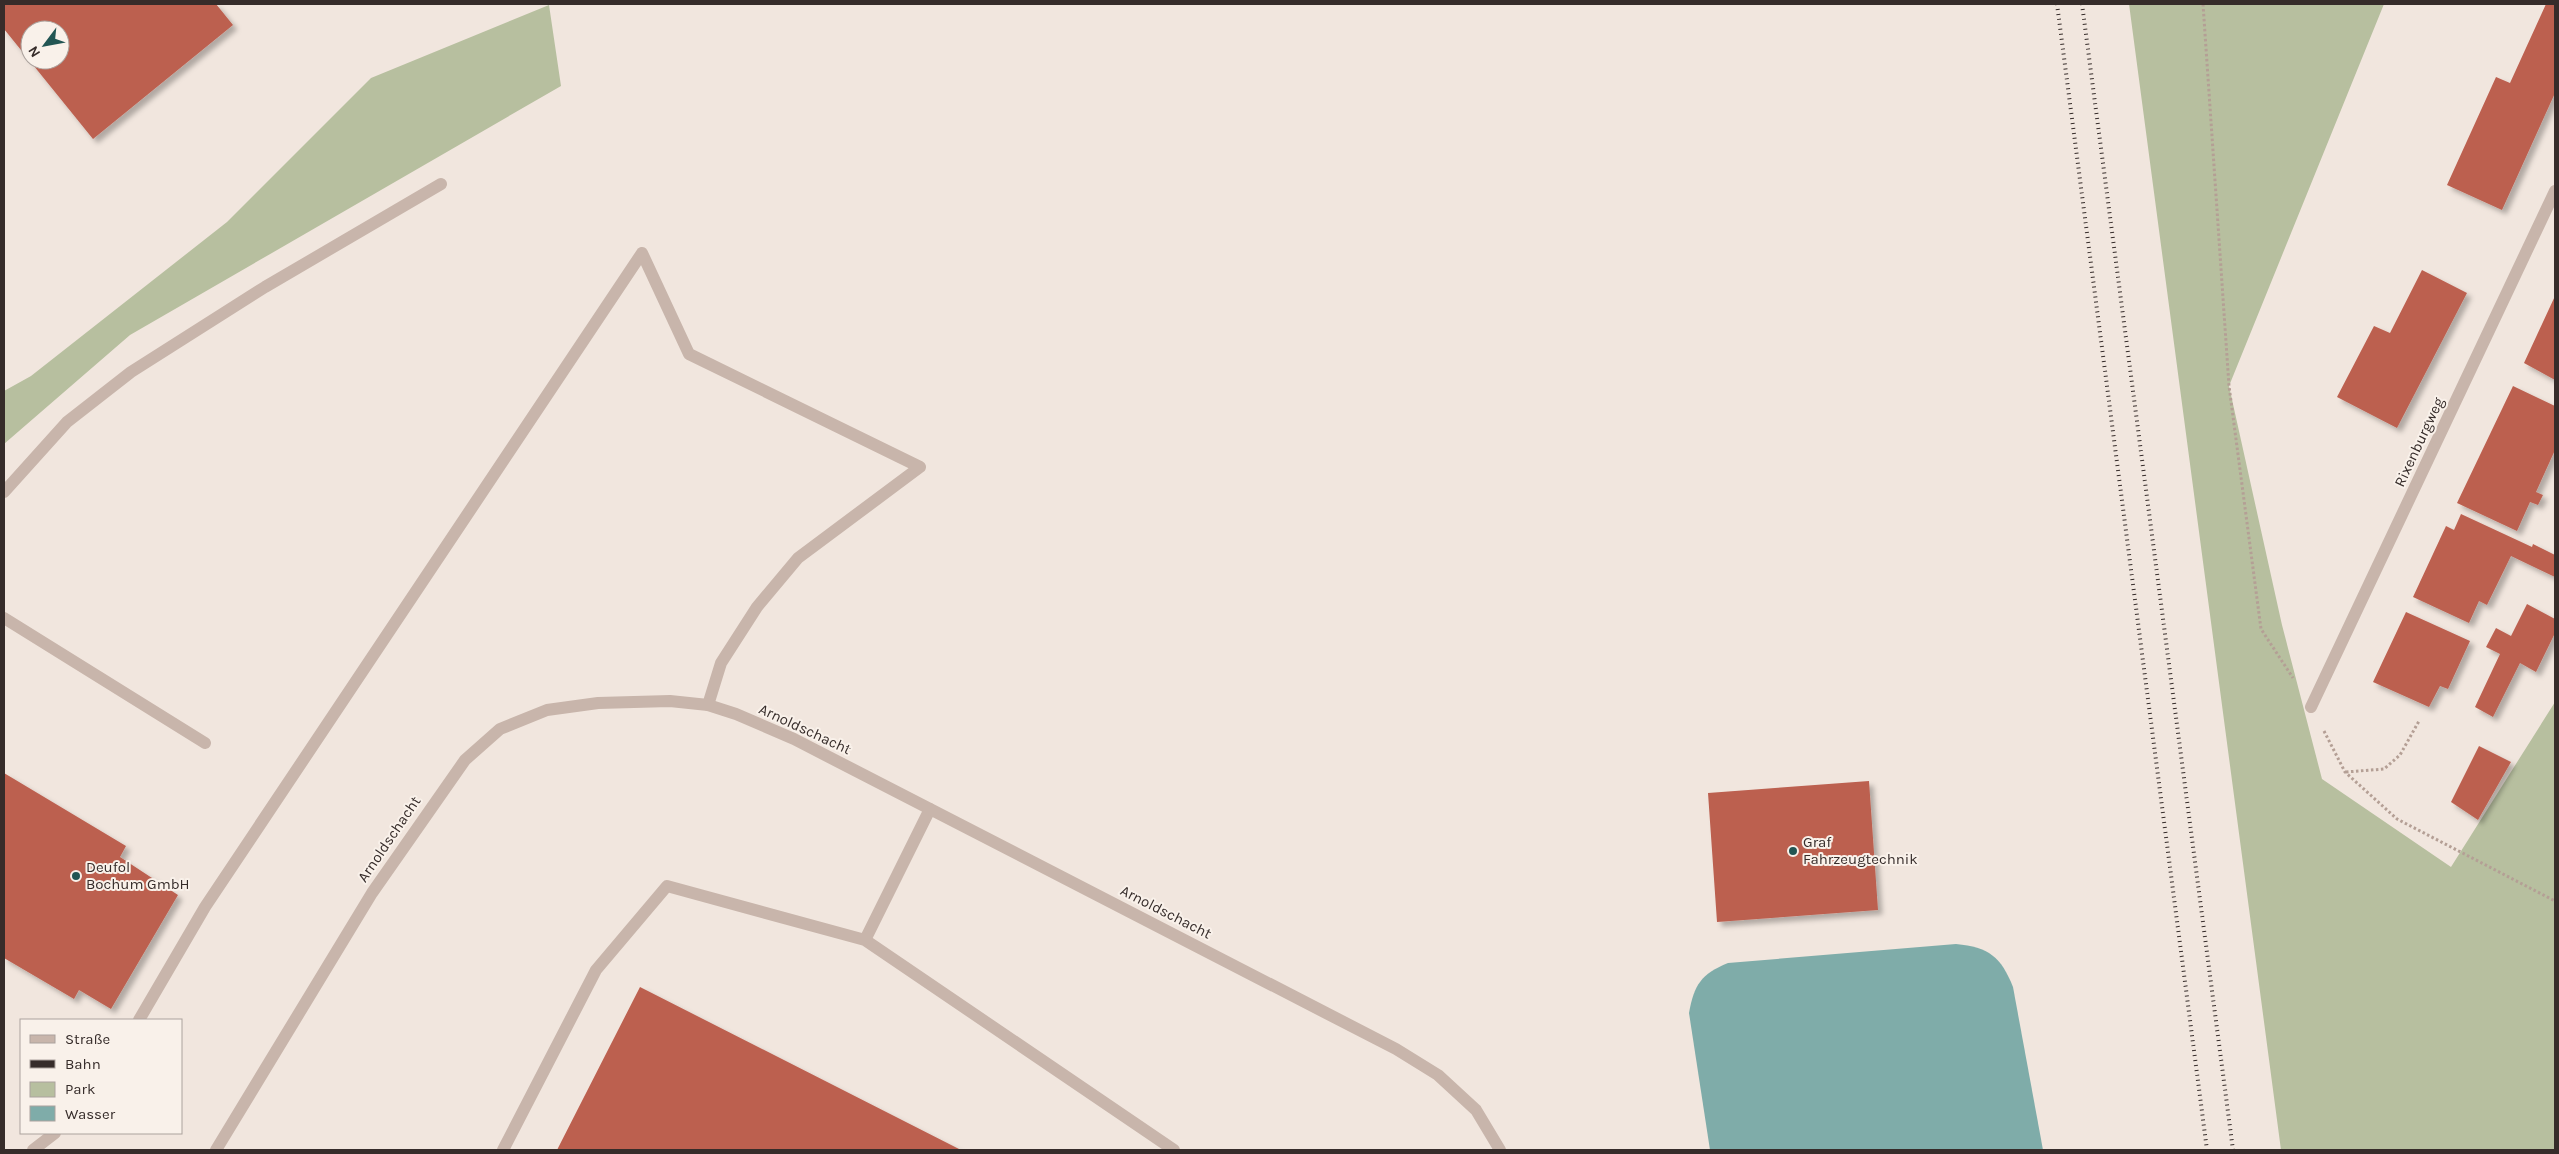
<svg xmlns="http://www.w3.org/2000/svg" width="2559" height="1154" font-family="Karla,sans-serif">
  <style>
    .green { fill: #b7bf9f }
    .water { fill: #7faca9 }
    .building { fill: #bc6050; fill-rule: evenodd; filter: url(#shadow) }
    .lines { fill: none; stroke-linecap: round; stroke-linejoin: round }
    .path { stroke: #b49f95; stroke-width: 3; stroke-dasharray: 2.5 2.5; stroke-linecap: butt }
    .service { stroke: #c8b5ab; stroke-width: 12 }
    .minor { stroke: #c8b5ab; stroke-width: 12 }
    .rail { stroke: #362c2a; stroke-width: 4; stroke-dasharray: 1 4; stroke-linecap: butt }
    .poi-dot { fill: #225553; stroke: #f9f1ea; stroke-width: 2 }
    .labels { text-anchor: middle; dominant-baseline: central; stroke-width: 4; stroke-linejoin: round; paint-order: stroke }
    .street-label { font-size: 15px; fill: #362c2a; stroke: #f9f1ea }
    .poi-label { font-size: 15px; fill: #362c2a; stroke: #f9f1ea; text-anchor: start }
  </style>
  <defs>
    <filter id="shadow"><feDropShadow dx="4.5" dy="4.5" stdDeviation="2.5" flood-color="#0004"/></filter>
  </defs>
  <rect width="100%" height="100%" fill="#f1e6de"/>
  <path class="green" d="M2129,4H2384L2229,386L2282,625L2322,779L2451,867L2555,702V1150H2281Z
    M549,5L561,86L130,335L4,444V391L31,376L227,222L371,78Z"/>
  <path class="water" d="M1956,944C1989,947 2001,957 2013,987L2043,1150H1710L1689,1013C1694,985 1701,974 1728,963Z"/>
  <path class="building" d="M4,4H216L233,25L93,139L4,29ZM30,30H60V60H30Z
    M2546,4H2555V93L2502,210L2447,185L2496,77L2510,83Z
    M2422,270L2467,293L2397,428L2337,397L2374,326L2390,333Z
    M2555,296V380L2524,363Z
    M2513,386L2555,406V450L2536,492L2543,495L2538,505L2530,502L2517,531L2457,503Z
    M2461,514L2532,547L2533,544L2555,555V577L2511,556L2487,605L2479,601L2469,623L2413,597L2446,526L2454,530Z
    M2527,604L2555,619V633L2536,672L2520,663L2493,717L2475,707L2500,654L2486,647L2496,628L2511,636Z
    M2406,612L2470,641L2448,689L2440,686L2429,707L2373,682Z
    M2479,746L2511,762L2478,820L2451,802Z
    M4,773L126,846L120,857L178,895L111,1009L79,990L74,999L4,958Z
    M1869,781L1878,910L1717,922L1708,793Z
    M640,987L961,1150H557Z"/>
  <g class="lines">
    <path class="path" d="M2203,4L2229,386L2261,629L2293,678
      M2324,731L2345,772L2397,819L2555,901
      M2346,772L2384,769L2400,755L2419,721"/>
    <path class="service" d="M642,253L689,354L920,467L798,558L757,607L721,663L708,705
      M4,492L67,422L131,372L265,287L441,184
      M4,618L205,743
      M865,940L930,809
      M139,1020L205,907L642,253
      M33,1150L55,1133
      M503,1150L596,970L667,886L865,940L1174,1150"/>
    <path class="minor" d="M2311,707L2555,191
      M216,1150L372,893L465,760L500,729L547,710L598,703L670,701L708,705L736,714L794,739L1396,1049L1438,1075L1476,1110L1500,1150"/>
    <path class="rail" d="M2057,4L2207,1150
      M2082,4L2233,1150"/>
  </g>
  <g class="poi-dot">
    <circle cx="1793" cy="851" r="5"/>
    <circle cx="76" cy="876" r="5"/>
  </g>
  <g class="labels">
    <g class="street-label">
      <text transform="translate(2419 442) rotate(-65)">Rixenburgweg</text>
      <text transform="translate(805 729) rotate(25)">Arnoldschacht</text>
      <text transform="translate(389 839) rotate(-56)">Arnoldschacht</text>
      <text transform="translate(1166 912) rotate(27)">Arnoldschacht</text>
    </g>
    <g class="poi-label">
      <text x="1803" y="842">Graf<tspan x="1803" dy="17">Fahrzeugtechnik</tspan></text>
      <text x="86" y="867">Deufol<tspan x="86" dy="17">Bochum GmbH</tspan></text>
    </g>
  </g>
  <rect width="2559" height="1154" fill="none" stroke="#362c2a" stroke-width="10"/>
  <rect x="20" y="1019" width="162" height="115" fill="#f9f1ea" stroke="#aba29d"/>
  <rect x="30" y="1035" width="25" height="8" fill="#c8b5ab" stroke="#aba29d"/>
  <text x="65" y="1044" font-size="15" fill="#362c2a">Straße</text>
  <rect x="30" y="1060" width="25" height="8" fill="#362c2a" stroke="#aba29d"/>
  <text x="65" y="1069" font-size="15" fill="#362c2a">Bahn</text>
  <rect x="30" y="1082" width="25" height="15" fill="#b7bf9f" stroke="#aba29d"/>
  <text x="65" y="1094" font-size="15" fill="#362c2a">Park</text>
  <rect x="30" y="1106" width="25" height="15" fill="#7faca9" stroke="#aba29d"/>
  <text x="65" y="1119" font-size="15" fill="#362c2a">Wasser</text>
  <g transform="translate(45 45) rotate(238)"><circle r="24" fill="#f9f1ea" stroke="#aba29d"/>
  <path d="M0-4L9 19L0 12L-9 19Z" fill="#225553"/>
  <text y="-8" font-size="14" font-weight="bold" text-anchor="middle" fill="#362c2a">N</text>
  </g>
</svg>
